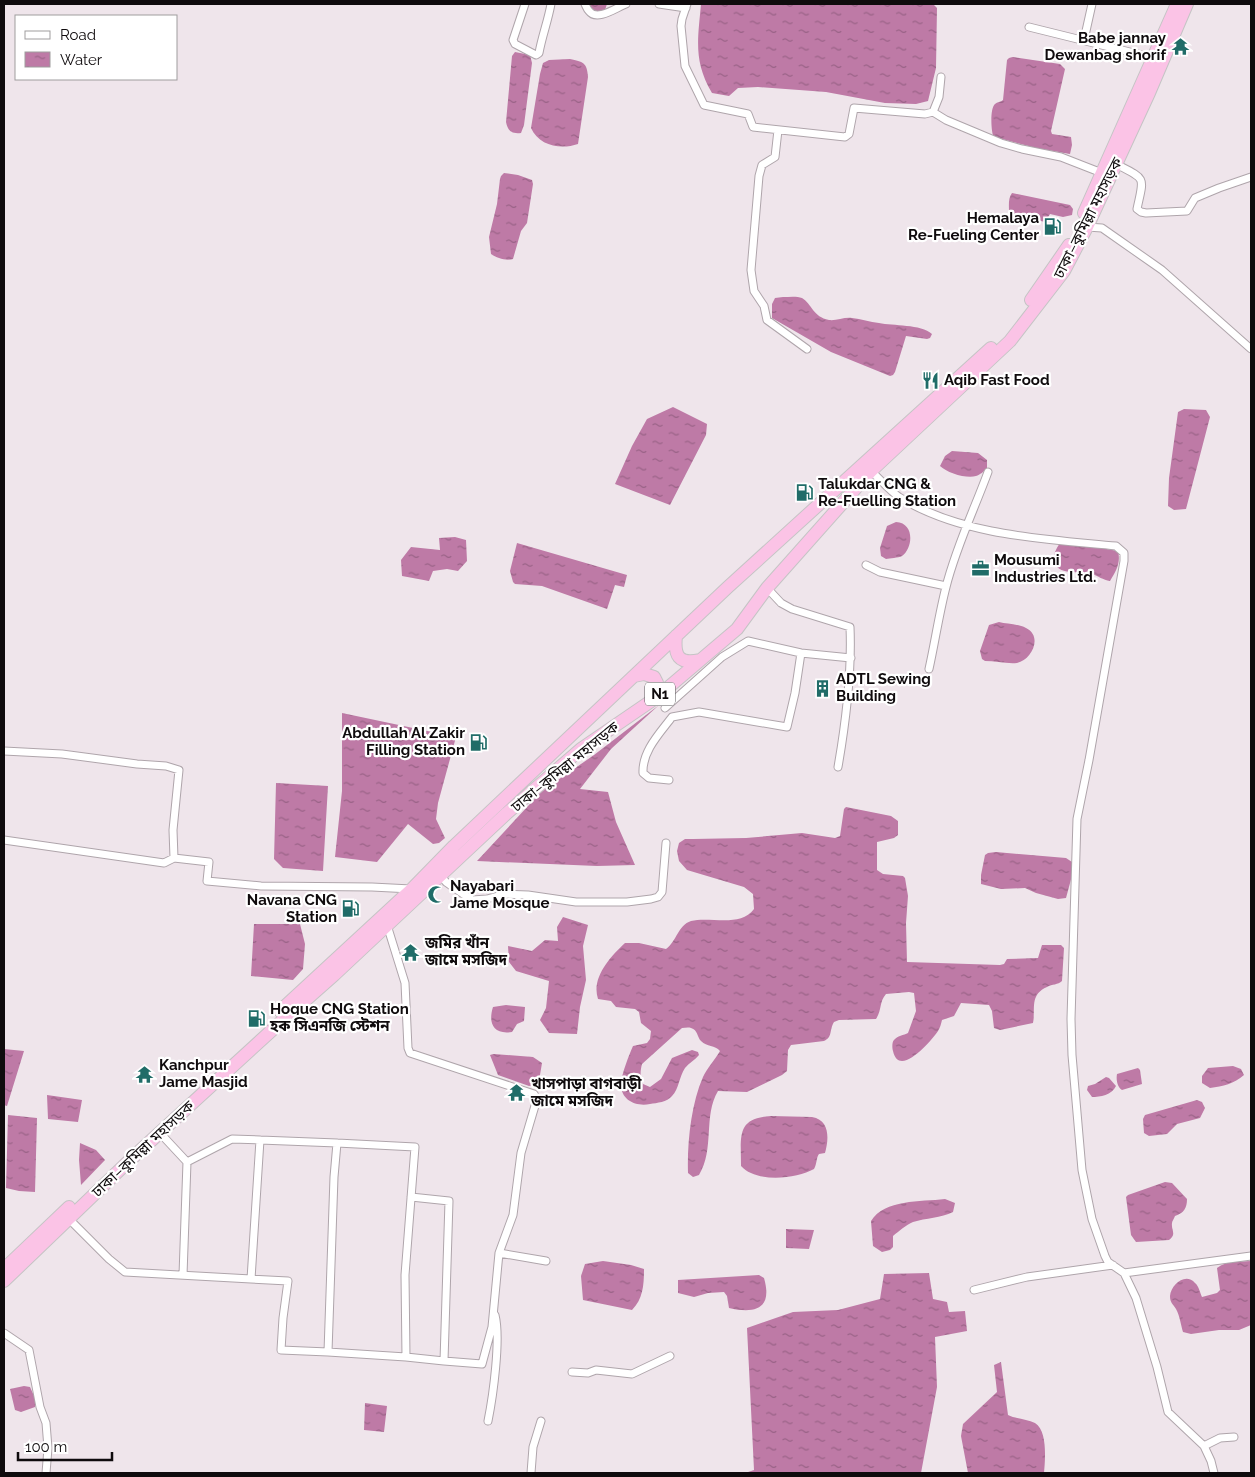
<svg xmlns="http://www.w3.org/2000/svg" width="1255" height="1477" font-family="Raleway,'Noto Sans Bengali',sans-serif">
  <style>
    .water { fill: url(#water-ripples) }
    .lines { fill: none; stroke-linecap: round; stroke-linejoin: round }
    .minor-casing { stroke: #afa5ab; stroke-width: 9 }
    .trunk-casing { stroke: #c5c4c5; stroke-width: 14 }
    .minor { stroke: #fff; stroke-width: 7 }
    .trunk { stroke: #fbc3e6; stroke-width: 12 }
    .labels { text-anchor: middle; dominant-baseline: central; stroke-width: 4.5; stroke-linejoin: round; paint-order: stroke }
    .shield { fill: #fff; stroke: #575456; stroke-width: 1 }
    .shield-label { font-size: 14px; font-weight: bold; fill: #0f0b0d }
    .poi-label { font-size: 15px; font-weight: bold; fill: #0f0b0d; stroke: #fff; text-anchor: start }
    .street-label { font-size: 15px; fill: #0f0b0d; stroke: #fff }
  </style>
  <defs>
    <pattern id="water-ripples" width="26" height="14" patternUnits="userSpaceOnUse" patternTransform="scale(1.25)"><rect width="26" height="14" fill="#be7aa6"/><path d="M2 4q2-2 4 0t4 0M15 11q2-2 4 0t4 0" fill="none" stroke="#996286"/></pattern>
  </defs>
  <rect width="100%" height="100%" fill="#efe5eb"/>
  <path class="water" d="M588,4H607L605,10L595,12Z
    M701,4H933L937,8L936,68L928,101L916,104L885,103L826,92L758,87L738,88L729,96L712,93C693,61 698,39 701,4Z
    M515,52L530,55L532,63L524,125L521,133C511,134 508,131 506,122L512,56Z
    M1013,57L1060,64L1065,69L1051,131L1052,134L1071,137L1072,145L1070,154L1036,148L998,138L993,135C991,129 990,108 995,104C997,102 1001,102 1003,100L1007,60L1009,58Z
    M570,59C583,62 587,62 588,77L578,144C561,150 539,146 531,128L540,74L543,63L549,60Z
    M504,173L518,175L532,180L533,184L527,223L521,231L513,259C506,261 497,258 491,254L489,237L497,204L500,179L501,176Z
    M1012,193L1070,205L1073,209L1072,215L1063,217L1050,214L1045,222L1012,214L1009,212C1009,206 1008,198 1012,193Z
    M783,297C789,297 797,296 802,298C812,304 813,317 829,320C836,321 844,317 852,318C861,319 870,322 879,323C893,326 921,324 932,334L930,338L927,339L906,336L895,372L893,375L890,376L831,352L772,318V304L775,298Z
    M673,407L707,424L706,435L670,505L615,484L632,446L647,419Z
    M1184,409L1206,410L1210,417L1186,509L1174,510L1168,506L1169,478L1178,412Z
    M952,451L978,453L987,460V469C984,471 980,475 976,476C967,479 947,473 940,466L945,456Z
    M896,522C915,523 913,548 902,556C898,558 890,558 886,559L881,556L880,548L887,526Z
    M455,537L466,540L467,561L458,571L447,569L433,571L429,581L402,576L401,560L411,547L440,550L439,538Z
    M1061,542H1066L1118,551C1121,563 1116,571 1110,581C1103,580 1098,576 1092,574C1081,570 1056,577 1054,560C1053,554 1057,547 1061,542Z
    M517,543L627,575L624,587L615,585L607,609L542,586L515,584L513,582L510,571Z
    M999,622C1007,624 1018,624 1026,628C1043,636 1032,660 1017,663C1007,664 995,661 985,661L982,659L980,651L989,625Z
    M659,705L611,749L580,789L608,792L616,822L635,865L597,866L477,861L542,791L594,755Z
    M342,713L432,732L444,730L456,737L438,803L436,819L445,838L439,843L433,844L408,824L377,862L335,857L342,791Z
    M276,783L328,786L323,871L283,868L274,859Z
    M846,807L891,816L898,821V835L894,838L877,842V870L883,874L903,876L905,878L908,896L906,923L907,962L1000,965L1004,964L1007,959L1038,958L1042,945H1061L1064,948L1062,981C1058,985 1052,984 1047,987C1029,995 1036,1009 1033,1023L1000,1030L994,1028L992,1011L989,1005L961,1003L954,1016L942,1020C941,1024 940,1028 938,1031C932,1040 899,1079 893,1051C892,1048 892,1042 894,1040C897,1036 904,1035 908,1033L916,1011L914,993L909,992L886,994C879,1002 882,1010 876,1019L839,1020L834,1022C829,1030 833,1037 824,1041L791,1045L788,1050L787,1071L782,1075L747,1092L718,1091C703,1116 715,1149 699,1175L693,1177L688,1173C687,1144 691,1104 703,1077C707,1068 715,1060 720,1051C715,1045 707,1047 701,1041C697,1037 698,1030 691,1028C688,1027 685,1028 682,1028L642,1064C640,1072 640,1077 643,1084L650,1087L661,1079L672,1058L692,1050L698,1052L699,1055C695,1060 689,1063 685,1068C679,1077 679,1089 672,1096C667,1102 657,1103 650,1104C636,1107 620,1100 621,1083C622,1073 629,1055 633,1046L647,1043L650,1039L651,1031L641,1023L639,1012L635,1009L616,1007L611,1001L598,999C591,978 610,957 625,943H639L666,949C677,941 678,925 691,921C710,916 740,928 754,909L753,894L744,887L687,870L679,861L677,851L679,843L685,839H693L746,838L802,833L835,838L840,836L844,809Z
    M996,852L1066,858L1072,862L1073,872L1066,898L1058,899L1036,893L1025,888L1001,889L981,884V875L985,855L988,853Z
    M563,917L588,925L583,946L586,980L580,1007L577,1034L549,1033L540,1020L546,1008L549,981L516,971L509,962L508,946L532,951L545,940L558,941L557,927Z
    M254,924H300L305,944L303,969L293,980L251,976Z
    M506,1005L525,1007L524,1021L517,1024L512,1032C493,1035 488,1023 493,1007Z
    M4,1049L24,1051L7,1106L4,1105Z
    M494,1054L533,1057L542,1063L540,1075L534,1085L529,1086L498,1075L490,1055Z
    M1233,1066L1241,1069L1244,1075C1234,1084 1223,1086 1210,1088L1202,1083V1076L1208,1068Z
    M1138,1068L1140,1070L1142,1084L1122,1090C1117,1087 1116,1079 1117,1074Z
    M1106,1077L1109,1078L1116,1086C1112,1095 1100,1097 1092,1097L1087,1090L1088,1086L1095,1084Z
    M47,1095L82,1100L78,1122L48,1119Z
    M1197,1100L1202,1102L1205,1108L1200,1118L1177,1124L1167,1134L1149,1136L1144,1133L1143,1119L1145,1115Z
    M8,1115L37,1118L35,1192L19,1191L6,1188Z
    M771,1116L812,1117C830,1120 829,1139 825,1153L819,1154C816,1158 817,1164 814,1169C796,1179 756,1183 741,1166C741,1136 736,1118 771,1116Z
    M80,1143L96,1150L105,1160L81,1185L79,1160Z
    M1165,1182L1172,1183L1187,1199C1187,1208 1184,1213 1175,1216C1174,1219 1172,1221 1172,1223C1171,1231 1177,1234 1169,1240L1136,1242L1131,1235L1126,1197L1128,1195Z
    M945,1199L955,1203L953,1212C941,1218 926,1218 913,1222C906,1225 899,1231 893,1236V1247L890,1250L882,1252L873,1246L871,1221C885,1199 920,1202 945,1199Z
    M786,1229L814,1230L809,1249L786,1248Z
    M603,1261L631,1265L644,1269C644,1285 643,1299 632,1310L583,1300L581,1276L585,1264Z
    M1251,1261V1325L1239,1330H1219L1191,1334L1183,1332C1181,1326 1180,1316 1176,1309C1173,1304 1170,1303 1170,1296C1171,1284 1186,1272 1195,1283C1199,1286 1200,1293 1202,1297L1217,1293L1220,1290L1217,1268C1227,1260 1239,1262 1251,1261Z
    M929,1273L933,1299L947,1302L949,1312L965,1311L967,1331L935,1337L937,1387L921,1473H745L754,1470L747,1328L793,1312L838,1310L880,1299L884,1274Z
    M759,1275L764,1278C773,1309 755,1314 729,1308L727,1296L724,1292L708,1293L694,1297L678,1293V1280Z
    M1001,1362L1008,1415C1016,1419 1027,1419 1035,1423C1048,1431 1045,1461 1044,1473H968L961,1436L963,1424L997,1392L994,1365Z
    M24,1386L30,1387L35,1398V1407L21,1412L15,1410L10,1389Z
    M365,1403L387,1406L384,1432L364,1430Z"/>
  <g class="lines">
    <defs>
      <path id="minor" d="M525,4L513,40L515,44L536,55L539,53C542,36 548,21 551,4
        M585,4C586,6 587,9 589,11C597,22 617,7 626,4
        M659,4L686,8
        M687,4L682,19L681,26L685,66L704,105L748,114L753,127L845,137L849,134L854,108L925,114L933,112L939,97L941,77
        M1029,27L1154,58
        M1084,40L1092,4
        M933,112L946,120L1001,143L1022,149L1061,157L1102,173
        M778,130L775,157L762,165L759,176L751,270L754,291L764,306L767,320L807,349
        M1116,164C1147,180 1144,176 1137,209L1141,212L1146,213L1187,211L1195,198L1219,188L1251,177
        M1087,227L1102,228L1162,270L1251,349
        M871,471C880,479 889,490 899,497C962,536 1045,539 1116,546L1124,553V561L1089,760L1077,819L1071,1019L1072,1055L1082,1170L1092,1219L1105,1256L1108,1262L1124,1273L1136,1298L1157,1367L1168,1412L1204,1446L1211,1461L1214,1473
        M866,565L880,572L946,586
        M767,588L781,603L792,609L850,627C852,674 846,721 838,767
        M929,669C935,642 939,614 946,587C956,547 974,510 988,472
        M665,708L722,657L748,641L801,653L851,658
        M4,751L62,754L137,764L166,766L179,770L173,830L174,858
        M669,780L649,778L643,773C642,751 660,733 672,717L699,712L787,727L795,693L801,653
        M4,840L164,863L174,858L209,862L207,881L261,886L372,887L411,889
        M440,875L446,882L472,900L487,899L505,894L528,895L576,902H627L651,899L658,897L662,892L666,843
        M387,925L405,983L408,1048L410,1053L534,1094L537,1099L521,1153L513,1215L499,1253L492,1327L482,1364L444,1361
        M160,1133L187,1162
        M69,1219L109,1259L125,1272L251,1279L260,1140L232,1139L187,1162L183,1275
        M499,1253L546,1261
        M1124,1273L1251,1256
        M251,1279L288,1281L283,1318L281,1350L328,1352L334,1177L337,1143L260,1140
        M974,1290L1027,1277L1113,1265
        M4,1333L29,1350L40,1407L46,1423L48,1448L46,1473
        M328,1352L406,1357L405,1275L415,1147L337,1143
        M406,1357L444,1361L449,1201L411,1197
        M572,1372L588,1373L596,1370L632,1374L670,1356
        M488,1421C493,1396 501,1339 495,1315
        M1204,1446L1220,1438L1234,1437
        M531,1473L533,1447L541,1421"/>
      <path id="trunk" d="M1084,213L1177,4
        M1031,300L1069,245
        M676,636C674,655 678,665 700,660
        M634,676L644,674L654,677L657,683V697
        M280,1011L412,889L454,846L728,587L991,348
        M4,1269L69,1207
        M4,1281L131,1159L282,1021L334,975L507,813L581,749L657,697L737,629L767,588L871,471L1010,341L1064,271L1087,227L1149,93L1187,4"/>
    </defs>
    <use href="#minor" class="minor-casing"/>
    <use href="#trunk" class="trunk-casing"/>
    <use href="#minor" class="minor"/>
    <use href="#trunk" class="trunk"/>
  </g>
  <defs>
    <symbol id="temple-bare" viewBox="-9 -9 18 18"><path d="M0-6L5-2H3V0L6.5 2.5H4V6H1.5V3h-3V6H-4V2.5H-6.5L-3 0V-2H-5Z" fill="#206c68" stroke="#fff" stroke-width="2.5" paint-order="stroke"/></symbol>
    <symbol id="fuel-bare" viewBox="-9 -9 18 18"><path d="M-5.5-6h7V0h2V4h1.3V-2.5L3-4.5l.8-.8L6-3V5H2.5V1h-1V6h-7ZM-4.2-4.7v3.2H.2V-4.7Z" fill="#206c68" stroke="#fff" stroke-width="2.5" paint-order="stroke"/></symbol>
    <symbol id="restaurant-bare" viewBox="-9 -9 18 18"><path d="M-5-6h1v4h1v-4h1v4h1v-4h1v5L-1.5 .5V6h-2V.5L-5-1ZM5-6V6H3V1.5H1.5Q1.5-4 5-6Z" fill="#206c68" stroke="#fff" stroke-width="2.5" paint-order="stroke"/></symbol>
    <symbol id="office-bare" viewBox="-9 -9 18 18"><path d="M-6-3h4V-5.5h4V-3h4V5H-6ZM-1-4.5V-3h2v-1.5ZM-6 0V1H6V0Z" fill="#206c68" stroke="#fff" stroke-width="2.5" paint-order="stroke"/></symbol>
    <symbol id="building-bare" viewBox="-9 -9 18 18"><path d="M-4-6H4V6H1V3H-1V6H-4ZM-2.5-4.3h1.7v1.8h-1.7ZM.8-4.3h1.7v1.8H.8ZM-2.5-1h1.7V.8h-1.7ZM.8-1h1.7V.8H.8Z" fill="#206c68" stroke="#fff" stroke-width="2.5" paint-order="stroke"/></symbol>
    <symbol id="mosque-bare" viewBox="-9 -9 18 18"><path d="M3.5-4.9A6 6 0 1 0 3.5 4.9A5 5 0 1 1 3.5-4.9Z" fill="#206c68" stroke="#fff" stroke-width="2.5" paint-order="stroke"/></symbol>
  </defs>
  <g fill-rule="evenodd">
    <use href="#temple-bare" x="1168" y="34" width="25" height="25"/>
    <use href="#fuel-bare" x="1040" y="214" width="25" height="25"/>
    <use href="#restaurant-bare" x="918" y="368" width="25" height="25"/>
    <use href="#fuel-bare" x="792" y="480" width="25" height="25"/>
    <use href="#office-bare" x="968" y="556" width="25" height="25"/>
    <use href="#building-bare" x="810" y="676" width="25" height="25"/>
    <use href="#fuel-bare" x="466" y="730" width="25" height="25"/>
    <use href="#mosque-bare" x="424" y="882" width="25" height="25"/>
    <use href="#fuel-bare" x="338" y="896" width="25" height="25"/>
    <use href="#temple-bare" x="398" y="940" width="25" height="25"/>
    <use href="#fuel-bare" x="244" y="1006" width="25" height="25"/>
    <use href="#temple-bare" x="132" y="1062" width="25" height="25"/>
    <use href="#temple-bare" x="504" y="1080" width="25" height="25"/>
  </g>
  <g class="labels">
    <rect class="shield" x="645" y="682.5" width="30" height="23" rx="4"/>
    <g class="shield-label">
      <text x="660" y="694">N1</text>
    </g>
    <g class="poi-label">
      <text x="1166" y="38" text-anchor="end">Babe jannay<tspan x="1166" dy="17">Dewanbag shorif</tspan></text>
      <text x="1039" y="218" text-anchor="end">Hemalaya<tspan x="1039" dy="17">Re-Fueling Center</tspan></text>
      <text x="944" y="380">Aqib Fast Food</text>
      <text x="818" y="484">Talukdar CNG &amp;<tspan x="818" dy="17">Re-Fuelling Station</tspan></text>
      <text x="994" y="560">Mousumi<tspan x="994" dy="17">Industries Ltd.</tspan></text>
      <text x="836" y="679">ADTL Sewing<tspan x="836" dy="17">Building</tspan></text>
      <text x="465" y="733" text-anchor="end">Abdullah Al Zakir<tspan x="465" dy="17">Filling Station</tspan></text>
      <text x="450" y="886">Nayabari<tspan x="450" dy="17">Jame Mosque</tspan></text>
      <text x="337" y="900" text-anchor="end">Navana CNG<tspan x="337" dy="17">Station</tspan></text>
      <text x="425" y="943">জমির খাঁন<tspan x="425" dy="17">জামে মসজিদ</tspan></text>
      <text x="270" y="1009">Hoque CNG Station<tspan x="270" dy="17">হক সিএনজি স্টেশন</tspan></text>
      <text x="159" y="1065">Kanchpur<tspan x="159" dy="17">Jame Masjid</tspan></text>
      <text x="531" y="1084">খাসপাড়া বাগবাড়ী<tspan x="531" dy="17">জামে মসজিদ</tspan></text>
    </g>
    <g class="street-label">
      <text transform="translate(1088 218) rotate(-63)">ঢাকা–কুমিল্লা মহাসড়ক</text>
      <text transform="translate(565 767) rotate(-39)">ঢাকা–কুমিল্লা মহাসড়ক</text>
      <text transform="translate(143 1149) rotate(-43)">ঢাকা–কুমিল্লা মহাসড়ক</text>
    </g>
  </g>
  <rect width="1255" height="1477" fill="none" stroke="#0f0b0d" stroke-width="10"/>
  <rect x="15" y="15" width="162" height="65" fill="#ffffff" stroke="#9f9d9e"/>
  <rect x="25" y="31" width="25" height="8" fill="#ffffff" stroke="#9f9d9e"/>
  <text x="60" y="40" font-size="15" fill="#0f0b0d">Road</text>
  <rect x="25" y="52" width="25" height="15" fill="url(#water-ripples)" stroke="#9f9d9e"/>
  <text x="60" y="65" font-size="15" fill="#0f0b0d">Water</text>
  <path d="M18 1452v8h94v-8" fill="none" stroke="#0f0b0d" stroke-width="2.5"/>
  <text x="25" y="1452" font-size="15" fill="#0f0b0d" stroke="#ffffff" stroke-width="4" paint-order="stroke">100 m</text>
</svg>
